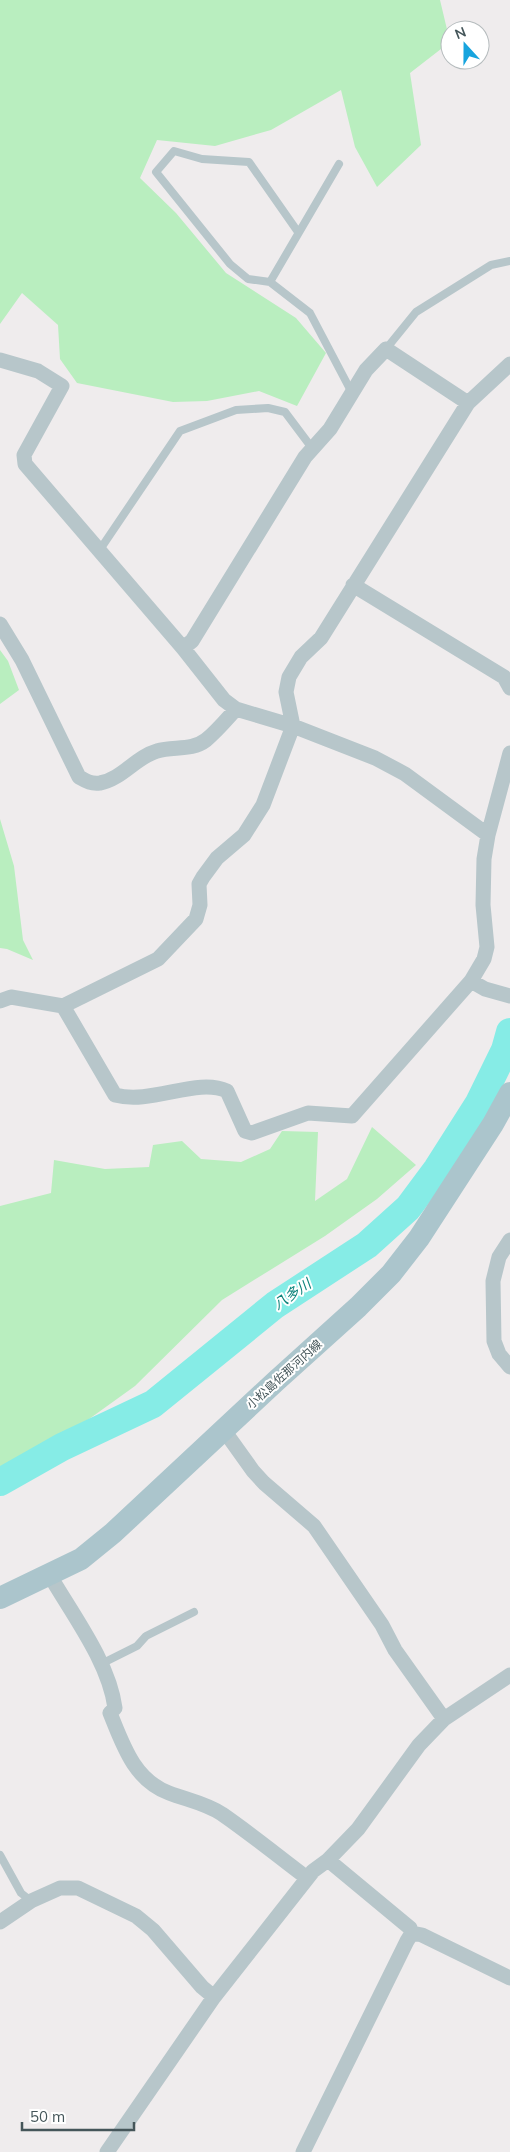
<svg xmlns="http://www.w3.org/2000/svg" width="510" height="2152" font-family="Mulish,'Noto Sans JP',sans-serif">
  <style>
    .green { fill: #b9eebf }
    .lines { fill: none; stroke-linecap: round; stroke-linejoin: round }
    .river { stroke: #86ece6; stroke-width: 28 }
    .lane { stroke: #b7c6ca; stroke-width: 8 }
    .street { stroke: #b7c6ca; stroke-width: 15 }
    .primary { stroke: #abc5cc; stroke-width: 22 }
    .labels { text-anchor: middle; dominant-baseline: central; stroke-width: 4; stroke-linejoin: round; paint-order: stroke }
    .street-label { font-size: 12px; fill: #45565a; stroke: #fff }
    .water-label { font-size: 14px; font-style: italic; fill: #0c827a; stroke: #fff }
  </style>
  <rect width="100%" height="100%" fill="#efeced"/>
  <path class="green" d="M0,0H440L450,42L410,73L421,145L377,187L355,147L341,90L271,130L215,146L157,140L140,178L176,213L226,273L296,318L326,353L297,406L259,391L207,401L173,402L77,383L60,359L58,325L22,293L0,324Z
    M0,650L8,661L19,690L0,704Z
    M0,819L14,866L23,940L33,960L7,949L0,948Z
    M372,1127L416,1165L377,1199L325,1236L222,1300L135,1386L39,1455L0,1471V1206L51,1193L54,1160L105,1169L149,1167L153,1145L182,1141L201,1159L241,1162L270,1149L282,1131L318,1132L315,1201L347,1179Z"/>
  <g class="lines">
    <path class="river" d="M0,1482L62,1447L153,1404L275,1305L367,1245L408,1208L437,1169L479,1103L505,1050L510,1032"/>
    <path class="lane" d="M339,164L270,282L310,313L351,391
      M270,282L248,279L230,264L156,172L174,151L202,159L249,162L298,232
      M386,349L416,312L491,265L510,261
      M99,551L180,431L236,410L268,408L285,412L312,448
      M101,1664L137,1646L146,1636L194,1612
      M0,1855L21,1893L31,1901"/>
    <path class="street" d="M0,360L38,371L62,386L24,455L25,464L183,648L224,700L236,709
      M353,585L504,677L510,688
      M0,624L22,660L79,777C86,781 90,784 100,783C122,779 136,757 157,751C173,746 192,751 206,740C217,731 227,719 236,709L293,726L375,758L405,774L488,835
      M183,648L192,641L305,457L330,429L366,370L386,349L468,403
      M510,753L488,835L484,859L483,905L487,947L484,959L471,981L485,989L510,996
      M0,1001L11,997L63,1006L115,1095C152,1105 197,1077 227,1091L245,1131L252,1133L308,1113L352,1116L471,981
      M63,1006L158,959L196,919L200,905L199,884L203,877L217,858L244,835L263,805L293,726L286,692L289,677L301,657L321,638L468,403L510,364
      M510,1240L499,1257L493,1281L494,1341L499,1354L510,1367
      M223,1429L253,1471L264,1483L314,1526L382,1625L395,1650L444,1719
      M49,1574C72,1614 109,1662 115,1708L110,1713C123,1745 134,1780 169,1793C187,1800 205,1803 222,1814C251,1834 279,1857 307,1878
      M328,1860L410,1928L412,1933L422,1935L510,1978
      M0,1922L31,1901L60,1888H78L136,1916L153,1930L202,1987L214,1997
      M107,2152L214,1997L313,1871L328,1860L358,1829L419,1745L444,1719L510,1675
      M303,2152L407,1941L412,1933"/>
    <path class="primary" d="M0,1598L81,1559L113,1533L276,1381L358,1307L391,1274L419,1238L493,1124L510,1093"/>
  </g>
  <g class="labels">
    <g class="street-label">
      <text transform="translate(284 1374) rotate(-42)">小松島佐那河内線</text>
    </g>
    <g class="water-label">
      <text transform="translate(292 1294) rotate(-34)">八多川</text>
    </g>
  </g>
  <g transform="translate(465 45) rotate(339)"><circle r="24" fill="#ffffff" stroke="#b5bbbd"/>
  <path d="M0-4L9 19L0 12L-9 19Z" fill="#17a4de"/>
  <text y="-8" font-size="14" font-weight="bold" text-anchor="middle" fill="#45565a">N</text>
  </g>
  <path d="M22 2122v8h112v-8" fill="none" stroke="#45565a" stroke-width="2.5"/>
  <text x="30" y="2122" font-size="15" fill="#45565a" stroke="#ffffff" stroke-width="4" paint-order="stroke">50 m</text>
</svg>
